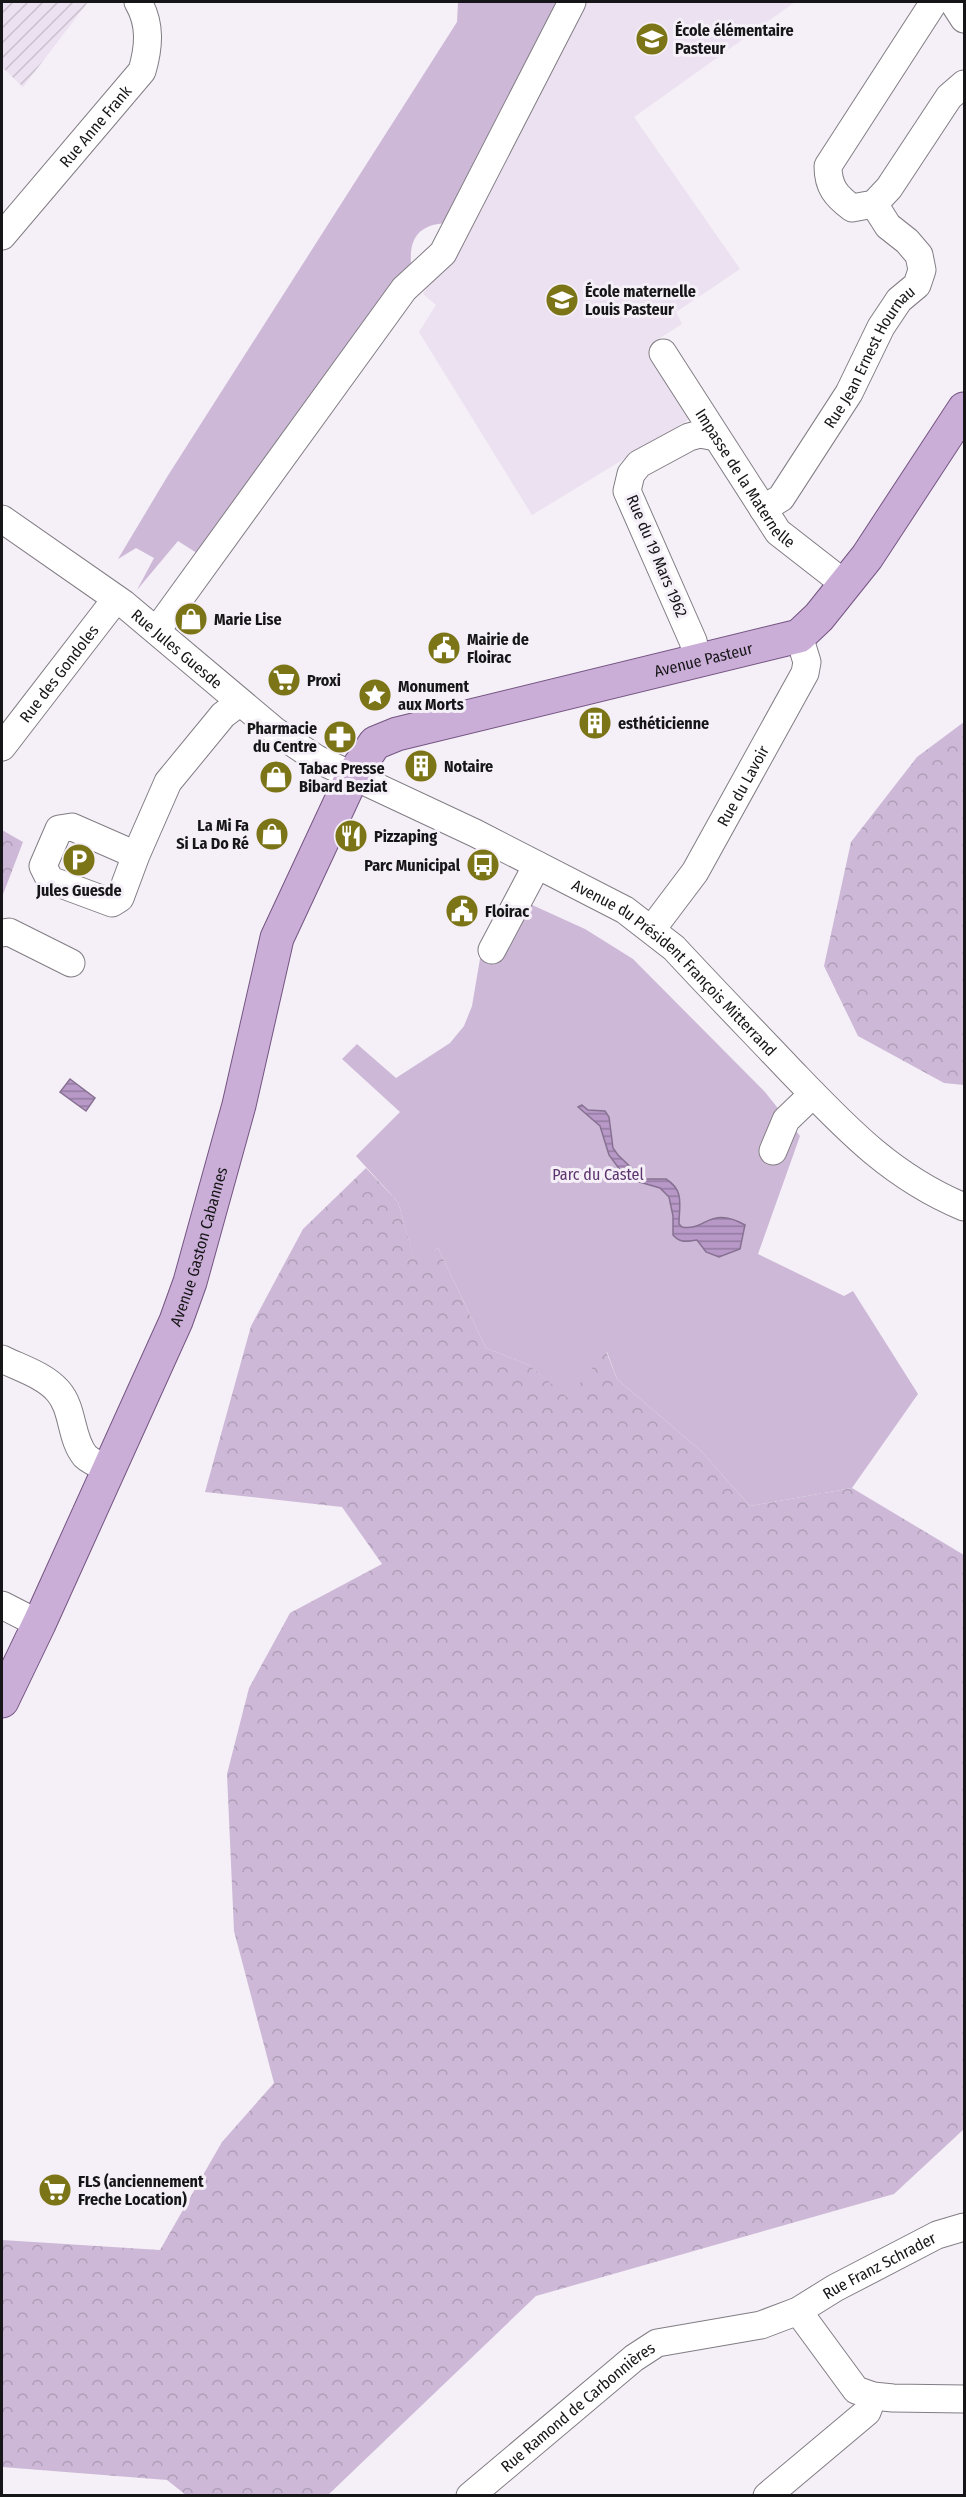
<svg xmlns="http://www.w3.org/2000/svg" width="966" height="2497" font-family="'Fira Sans Condensed',sans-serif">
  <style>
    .built { fill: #ebe1f0 }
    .industrial { fill: url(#industrial-furrows) }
    .green { fill: #cdb9d7 }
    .forest { fill: url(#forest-crowns) }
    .water { fill: url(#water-rules); stroke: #877192; stroke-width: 1.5 }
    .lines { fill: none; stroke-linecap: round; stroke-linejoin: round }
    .minor-casing { stroke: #827d84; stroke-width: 29 }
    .major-casing { stroke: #745582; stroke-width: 35 }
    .minor { stroke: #fff; stroke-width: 27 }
    .major { stroke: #caaed7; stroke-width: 33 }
    .labels { text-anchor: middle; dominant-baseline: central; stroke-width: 6; stroke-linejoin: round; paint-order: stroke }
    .poi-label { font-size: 16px; font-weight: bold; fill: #161517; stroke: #f5eff7; text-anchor: start }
    .street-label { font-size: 16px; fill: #161517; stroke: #f5eff7 }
    .park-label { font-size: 16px; fill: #5c346e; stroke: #f5eff7 }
  </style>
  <defs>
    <pattern id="industrial-furrows" width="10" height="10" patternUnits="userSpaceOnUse" patternTransform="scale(1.5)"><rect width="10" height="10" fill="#ebe1f0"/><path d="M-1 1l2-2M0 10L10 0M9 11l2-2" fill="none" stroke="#c9c0cd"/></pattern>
    <pattern id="forest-crowns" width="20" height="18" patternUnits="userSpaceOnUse" patternTransform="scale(1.5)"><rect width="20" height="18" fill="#cdb9d7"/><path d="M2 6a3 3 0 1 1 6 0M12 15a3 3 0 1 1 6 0" fill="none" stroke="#af9eb8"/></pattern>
    <pattern id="water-rules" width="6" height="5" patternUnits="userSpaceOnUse" patternTransform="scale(1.5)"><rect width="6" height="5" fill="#b798c7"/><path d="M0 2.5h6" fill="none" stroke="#947ba1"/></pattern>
  </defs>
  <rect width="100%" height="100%" fill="#f5eff7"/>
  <path class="built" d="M581,2H795L634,117L740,269L676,312L682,324L649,345L693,417L532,515L419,332L436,305L423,294L544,77Z"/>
  <path class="industrial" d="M2,2H88L23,87L2,67Z"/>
  <path class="green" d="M458,2H565L454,223C417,222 407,239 412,273L203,557L178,541L137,590L154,558L136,548L118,559L167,477L457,22Z
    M519,899L585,929L633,959L765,1092L800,1136L758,1254L844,1296L853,1291L918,1394L852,1488L750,1506L701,1451L617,1379L607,1352L568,1399L529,1365L486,1348L438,1248L414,1259L398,1202L356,1156L400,1112L342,1059L357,1044L396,1078L450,1043L464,1026L472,1006L482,947Z"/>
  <path class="forest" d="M964,722V1085L944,1083L858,1036L824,966L851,842L917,757Z
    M2,830L23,842L2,897Z
    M366,1168L398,1202L414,1258L438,1248L486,1348L529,1365L568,1398L606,1351L617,1379L701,1451L750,1506L852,1488L964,1555V2129L894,2194L536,2296L328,2495H186L167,2480L2,2467V2240L160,2250L222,2142L274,2083L234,1931L227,1774L249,1688L290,1613L382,1564L342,1507L205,1492L251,1326L303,1229Z"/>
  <path class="water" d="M70,1079L95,1098L86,1111L60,1092Z
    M582,1105L588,1110L605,1111L609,1117L613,1148L618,1155L643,1179H666C685,1191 679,1205 679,1224L682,1227C704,1232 710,1205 745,1225L740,1249L719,1257L706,1252L697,1240C686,1242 680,1243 673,1235V1216L669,1197L660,1188L626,1178L609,1155L600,1126L578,1107Z"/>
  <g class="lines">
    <defs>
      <g id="minor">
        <path d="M934,2L828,166C828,187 836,196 852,208L874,204L889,188L949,97L964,84"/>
        <path d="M953,2L964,19"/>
        <path id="s1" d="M2,236L142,71C149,47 151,24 138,2"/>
        <path id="s2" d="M663,353L778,532L846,585"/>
        <path id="s3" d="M763,509L781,498L849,393L881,327L899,300L917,285L922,270L919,255L907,241L888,226L874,204"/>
        <path id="s4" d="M2,519L124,604L275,731L317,759L475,833L625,910L674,948C711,988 749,1027 787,1067C843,1125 889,1176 964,1207"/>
        <path d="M157,630L404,289L443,253L572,2"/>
        <path d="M698,661L693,641L627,491L631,474L639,464L689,437L700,434L716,437"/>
        <path id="s5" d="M2,747L116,599"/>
        <path d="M136,855L120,898L112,903L50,880L43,866L59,829L72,827L136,855L168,782L223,715L239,703"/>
        <path id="s6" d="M652,929L695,872L805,673L807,662L799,636"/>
        <path d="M2,933L9,932L71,963"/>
        <path d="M492,950L537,865"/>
        <path d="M773,1151L786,1120L813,1094"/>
        <path d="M2,1359C20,1368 44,1375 58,1391C74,1409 70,1438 85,1456C91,1462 102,1466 110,1469"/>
        <path d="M2,1605L39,1624"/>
        <path d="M798,2311L856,2390L873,2396L893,2398L964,2399"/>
        <path id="s7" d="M470,2496L634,2358L657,2343L761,2325L798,2311L835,2288L937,2235L964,2227"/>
        <path d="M767,2496L867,2412L873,2396"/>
      </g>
      <g id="major">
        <path id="s8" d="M2,1701L39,1624L176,1321L190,1282L239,1105L277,938L353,775L375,743L397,734L799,636L819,617L867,557L964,409"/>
      </g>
    </defs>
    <use href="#minor" class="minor-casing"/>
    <use href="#major" class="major-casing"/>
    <use href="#minor" class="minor"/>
    <use href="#major" class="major"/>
  </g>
  <defs>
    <symbol id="school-disc" viewBox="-11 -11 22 22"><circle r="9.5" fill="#7c7518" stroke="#f5eff7"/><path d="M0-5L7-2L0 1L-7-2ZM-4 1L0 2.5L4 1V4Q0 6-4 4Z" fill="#fff"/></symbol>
    <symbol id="shop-disc" viewBox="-11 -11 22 22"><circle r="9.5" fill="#7c7518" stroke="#f5eff7"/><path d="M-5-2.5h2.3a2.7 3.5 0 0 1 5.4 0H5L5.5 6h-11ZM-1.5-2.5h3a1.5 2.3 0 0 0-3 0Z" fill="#fff"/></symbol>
    <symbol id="civic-disc" viewBox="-11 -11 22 22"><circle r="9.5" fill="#7c7518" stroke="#f5eff7"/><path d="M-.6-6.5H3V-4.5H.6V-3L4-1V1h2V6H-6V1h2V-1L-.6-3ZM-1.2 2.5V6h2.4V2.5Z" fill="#fff"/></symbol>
    <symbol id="supermarket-disc" viewBox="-11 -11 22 22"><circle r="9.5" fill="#7c7518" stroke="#f5eff7"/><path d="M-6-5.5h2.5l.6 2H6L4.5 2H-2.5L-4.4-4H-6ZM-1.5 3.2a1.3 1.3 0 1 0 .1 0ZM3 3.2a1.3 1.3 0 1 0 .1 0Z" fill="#fff"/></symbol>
    <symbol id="sight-disc" viewBox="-11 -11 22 22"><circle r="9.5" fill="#7c7518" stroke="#f5eff7"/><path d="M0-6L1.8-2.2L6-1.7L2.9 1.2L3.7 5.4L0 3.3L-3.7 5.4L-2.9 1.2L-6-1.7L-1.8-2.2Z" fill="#fff"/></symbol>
    <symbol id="building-disc" viewBox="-11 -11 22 22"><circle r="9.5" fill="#7c7518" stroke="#f5eff7"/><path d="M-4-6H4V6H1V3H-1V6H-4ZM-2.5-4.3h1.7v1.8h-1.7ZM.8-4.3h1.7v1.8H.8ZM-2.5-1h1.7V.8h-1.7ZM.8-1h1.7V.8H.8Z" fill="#fff"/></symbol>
    <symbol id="pharmacy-disc" viewBox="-11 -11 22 22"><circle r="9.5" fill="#7c7518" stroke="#f5eff7"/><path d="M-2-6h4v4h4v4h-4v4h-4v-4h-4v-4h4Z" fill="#fff"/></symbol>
    <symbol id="restaurant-disc" viewBox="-11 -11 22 22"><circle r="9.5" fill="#7c7518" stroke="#f5eff7"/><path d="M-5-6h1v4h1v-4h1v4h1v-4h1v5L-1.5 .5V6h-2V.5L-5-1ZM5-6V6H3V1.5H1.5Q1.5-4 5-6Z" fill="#fff"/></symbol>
    <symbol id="parking-disc" viewBox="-11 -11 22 22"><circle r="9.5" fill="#7c7518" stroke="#f5eff7"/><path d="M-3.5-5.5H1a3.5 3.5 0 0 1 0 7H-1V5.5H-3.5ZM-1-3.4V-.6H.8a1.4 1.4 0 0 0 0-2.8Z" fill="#fff"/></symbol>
    <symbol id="bus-disc" viewBox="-11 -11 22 22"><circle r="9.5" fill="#7c7518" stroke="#f5eff7"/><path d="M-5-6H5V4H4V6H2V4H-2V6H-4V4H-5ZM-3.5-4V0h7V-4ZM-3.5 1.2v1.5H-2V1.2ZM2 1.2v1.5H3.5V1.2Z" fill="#fff"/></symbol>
  </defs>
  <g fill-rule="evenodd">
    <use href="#school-disc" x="633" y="20" width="38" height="38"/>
    <use href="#school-disc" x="543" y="281" width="38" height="38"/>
    <use href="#shop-disc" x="172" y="600" width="38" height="38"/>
    <use href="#civic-disc" x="425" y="629" width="38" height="38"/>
    <use href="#supermarket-disc" x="265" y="661" width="38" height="38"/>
    <use href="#sight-disc" x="356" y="676" width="38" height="38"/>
    <use href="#building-disc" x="576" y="704" width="38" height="38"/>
    <use href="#pharmacy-disc" x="321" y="718" width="38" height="38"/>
    <use href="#building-disc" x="402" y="747" width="38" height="38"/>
    <use href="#shop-disc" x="257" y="758" width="38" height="38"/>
    <use href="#shop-disc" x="253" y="815" width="38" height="38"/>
    <use href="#restaurant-disc" x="332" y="817" width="38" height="38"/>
    <use href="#parking-disc" x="60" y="841" width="38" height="38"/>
    <use href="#bus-disc" x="464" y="846" width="38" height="38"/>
    <use href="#civic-disc" x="443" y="892" width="38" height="38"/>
    <use href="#supermarket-disc" x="36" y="2171" width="38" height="38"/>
  </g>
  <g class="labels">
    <g class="poi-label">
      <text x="675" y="30">École élémentaire<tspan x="675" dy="18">Pasteur</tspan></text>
      <text x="585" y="291">École maternelle<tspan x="585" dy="18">Louis Pasteur</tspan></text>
      <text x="214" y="619">Marie Lise</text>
      <text x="467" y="639">Mairie de<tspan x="467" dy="18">Floirac</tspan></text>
      <text x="307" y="680">Proxi</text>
      <text x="398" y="686">Monument<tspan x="398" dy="18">aux Morts</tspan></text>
      <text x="618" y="723">esthéticienne</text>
      <text x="317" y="728" text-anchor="end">Pharmacie<tspan x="317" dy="18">du Centre</tspan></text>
      <text x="444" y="766">Notaire</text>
      <text x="299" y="768">Tabac Presse<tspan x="299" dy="18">Bibard Beziat</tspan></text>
      <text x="249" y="825" text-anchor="end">La Mi Fa<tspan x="249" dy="18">Si La Do Ré</tspan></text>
      <text x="374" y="836">Pizzaping</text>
      <text x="460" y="865" text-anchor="end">Parc Municipal</text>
      <text x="79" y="890" text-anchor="middle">Jules Guesde</text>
      <text x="485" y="911">Floirac</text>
      <text x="78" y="2181">FLS (anciennement<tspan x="78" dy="18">Freche Location)</tspan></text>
    </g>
    <g class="street-label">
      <text stroke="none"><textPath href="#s1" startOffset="144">Rue Anne Frank</textPath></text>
      <text stroke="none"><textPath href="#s3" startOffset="188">Rue Jean Ernest Hournau</textPath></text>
      <text stroke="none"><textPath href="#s2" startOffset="150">Impasse de la Maternelle</textPath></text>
      <text transform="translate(657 556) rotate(67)">Rue du 19 Mars 1962</text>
      <text stroke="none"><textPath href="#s4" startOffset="218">Rue Jules Guesde</textPath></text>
      <text stroke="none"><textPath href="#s8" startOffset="1372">Avenue Pasteur</textPath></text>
      <text stroke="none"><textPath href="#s5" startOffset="93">Rue des Gondoles</textPath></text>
      <text stroke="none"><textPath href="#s6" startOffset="170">Rue du Lavoir</textPath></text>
      <text stroke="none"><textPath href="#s4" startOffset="814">Avenue du Président François Mitterrand</textPath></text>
      <text stroke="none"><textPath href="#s8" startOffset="496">Avenue Gaston Cabannes</textPath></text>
      <text stroke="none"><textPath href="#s7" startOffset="480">Rue Franz Schrader</textPath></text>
      <text stroke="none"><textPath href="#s7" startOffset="140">Rue Ramond de Carbonnières</textPath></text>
    </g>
    <g class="park-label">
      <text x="598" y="1174">Parc du Castel</text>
    </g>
  </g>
  <rect width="966" height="2497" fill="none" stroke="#161517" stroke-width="6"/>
</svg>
